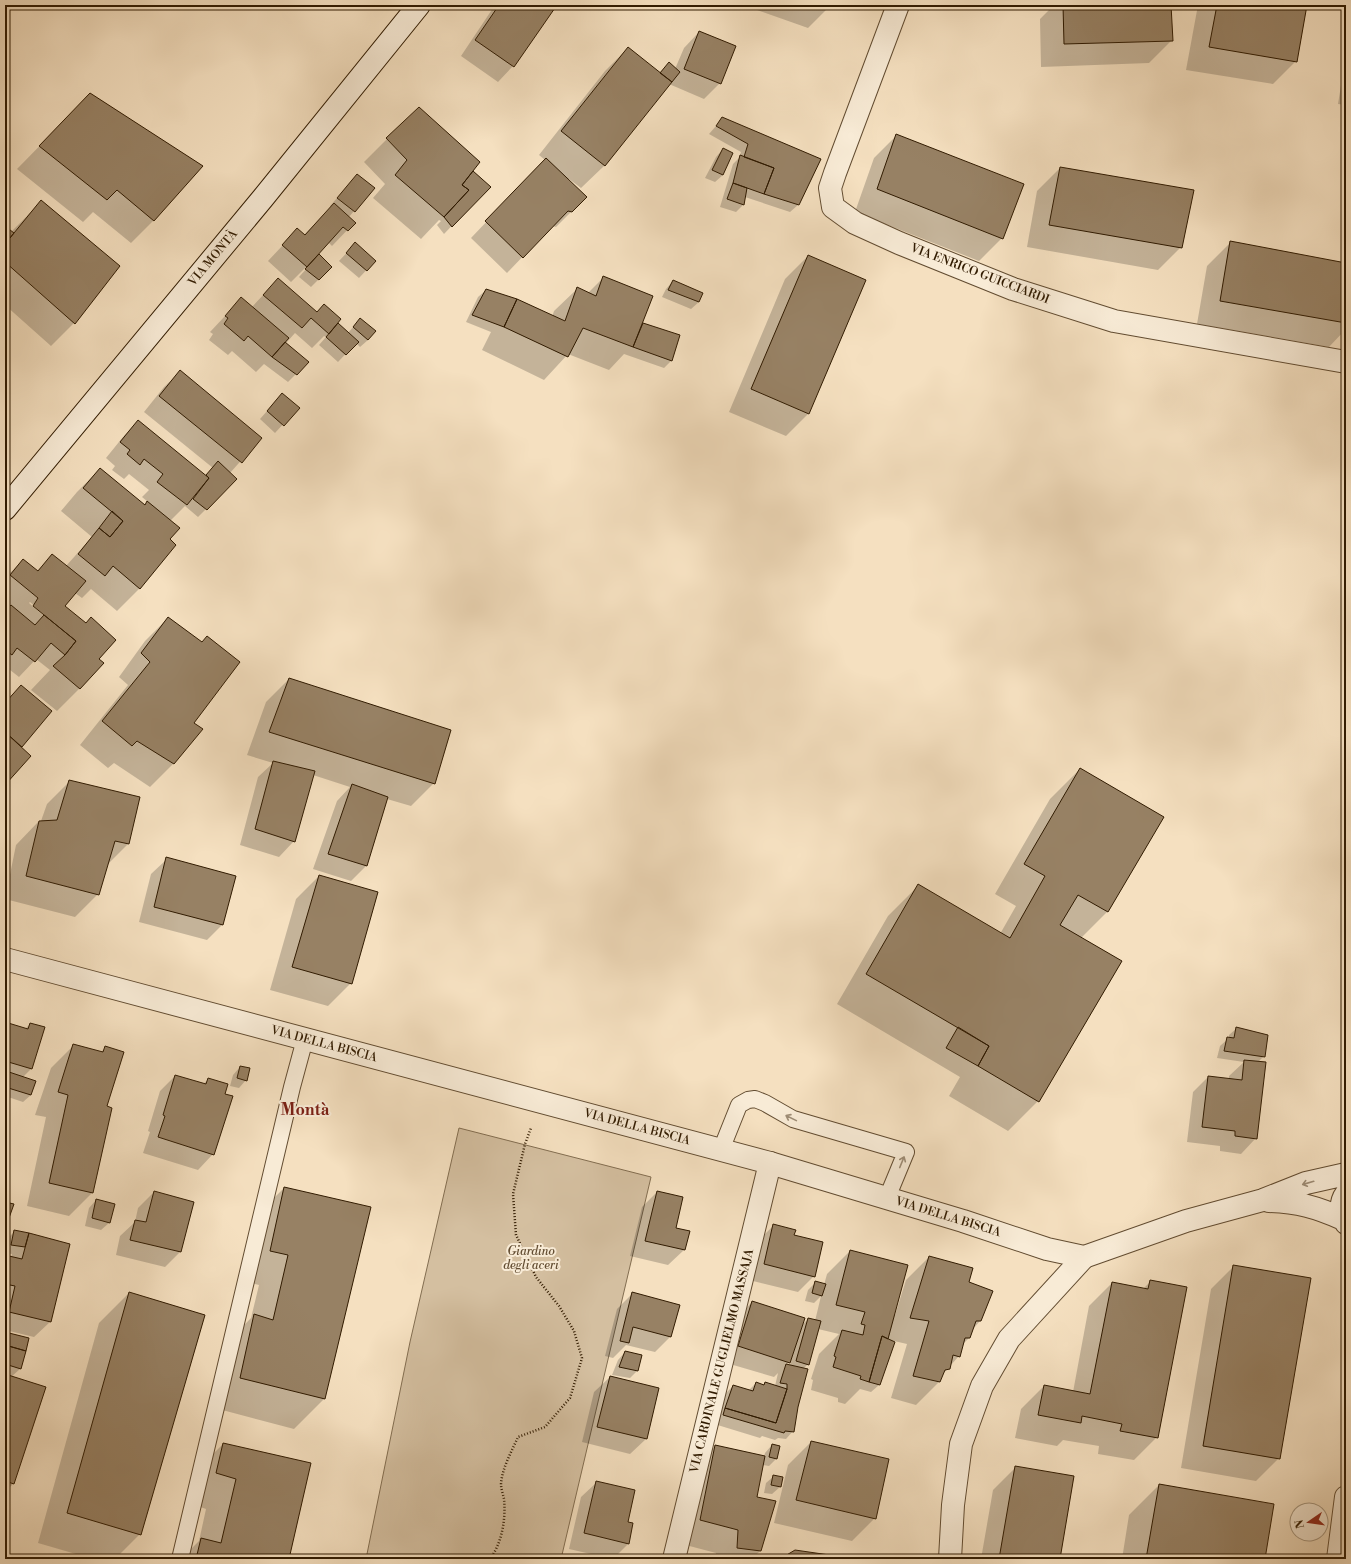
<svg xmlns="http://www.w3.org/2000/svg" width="1351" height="1564" font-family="'Libre Bodoni',serif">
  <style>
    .green { fill: #d4bfa0; stroke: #826d50 }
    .shadow { fill: #0003; fill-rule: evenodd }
    .building { fill: #978164; stroke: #311b01 }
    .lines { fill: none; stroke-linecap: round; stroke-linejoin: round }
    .service-casing { stroke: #624c31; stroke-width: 18 }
    .minor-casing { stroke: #624c31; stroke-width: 24 }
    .tertiary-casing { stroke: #624c31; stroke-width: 24 }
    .secondary-casing { stroke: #311b01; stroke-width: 24 }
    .path { stroke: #311b01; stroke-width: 2.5; stroke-dasharray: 1 2; stroke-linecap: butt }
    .service { stroke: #f8ebd6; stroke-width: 16 }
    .minor { stroke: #f8ebd6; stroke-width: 22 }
    .tertiary { stroke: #f8ebd6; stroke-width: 22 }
    .secondary { stroke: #f8ebd6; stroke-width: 22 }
    .oneway { stroke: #9e8d76 }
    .labels { text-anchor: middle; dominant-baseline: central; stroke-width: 4; stroke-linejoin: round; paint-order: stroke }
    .street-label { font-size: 12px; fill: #311b01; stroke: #f8ebd6 }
    .park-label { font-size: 12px; font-style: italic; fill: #624c31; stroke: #f8ebd6 }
    .district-label { font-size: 16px; font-weight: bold; fill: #7a1f14; stroke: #f8ebd6 }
  </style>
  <rect width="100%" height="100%" fill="#f5e0c0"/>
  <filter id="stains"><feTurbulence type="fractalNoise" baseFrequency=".005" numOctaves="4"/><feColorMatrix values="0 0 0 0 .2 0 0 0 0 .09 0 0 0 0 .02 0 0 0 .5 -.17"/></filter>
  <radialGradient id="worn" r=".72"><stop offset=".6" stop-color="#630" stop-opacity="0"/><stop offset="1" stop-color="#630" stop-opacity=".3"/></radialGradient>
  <path class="green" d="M459,1128L651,1177L561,1559H366L410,1342Z"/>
  <path class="shadow" d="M495,5H555L513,66L498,82L461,56Z
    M758,5H831L808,28L757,10Z
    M1054,5H1170L1172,40L1149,63L1041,67L1040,19Z
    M1198,5H1306L1296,61L1273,84L1186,70Z
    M699,32L720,83L704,99L669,84L604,166L581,188L569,179L568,180L572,211L556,227L552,226L507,273L471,238L545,160L539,155L605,71L628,48L659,73L669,64L675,69L684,48Z
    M1346,55V105L1338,104Z
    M68,117L154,220L131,243L93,212L83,222L17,169Z
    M723,118L820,160L798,205L790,212L745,197L743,205L736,212L720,207L733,164L739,158L741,152L709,134Z
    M897,135L1002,238L979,261L855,212L874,158Z
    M387,139L468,175L489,187L444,234L437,225L441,221L439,220L421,239L373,198L385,184L364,162Z
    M723,149V175L715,182L705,178L716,157Z
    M1060,168L1181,247L1158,270L1027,247L1037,191Z
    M357,175L373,189L348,218L354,223L332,246L328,242L312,260L331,267L311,287L299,277L307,268L306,267L291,282L268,261L297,230L304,235L331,207L330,206Z
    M41,202L118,266L74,323L51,346L5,305V227L11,232Z
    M1230,243L1346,264V329L1329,347L1197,324L1207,266Z
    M355,244L375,261L359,278L339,261Z
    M808,256L809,413L786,436L729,412L785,279Z
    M604,277L639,328L643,324L671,361L664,368L624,354L609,370L568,354L544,380L482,350L491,332L466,322L478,297L486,290L552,317L554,311L577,289L588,293Z
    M278,279L316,313L337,323L348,333L360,319L368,340L360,347L356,343L338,362L319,345L326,337L324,336L312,348L295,333L286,343L308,362L288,382L264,364L256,372L232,351L228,355L209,340L213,334L210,332L241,299L251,308Z
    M673,281L699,302L691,309L662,297L666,289Z
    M180,372L261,438L230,473L236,479L198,517L185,506L170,521L169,540L140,588L117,611L91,589L82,598L75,593L64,607L98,659L80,688L57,711L31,690L50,670L36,659L19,677L5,666V578L23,560L37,571L52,555L66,566L92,537L61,511L77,492L100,469L144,505L148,502L142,497L149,490L129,474L124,479L112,470L115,466L106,458L123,437L138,421L205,476L213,468L144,412L164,387ZM30,602L51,620L50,621L29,603Z
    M275,402L298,408L275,433L260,419Z
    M168,618L192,723L202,729L173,764L150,787L114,763L108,768L80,745L128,685L119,677L145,641Z
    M289,679L434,783L411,806L387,799L366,866L351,881L313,869L337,801L350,787L313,775L294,841L279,857L240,845L258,777L273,763L247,755L266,702Z
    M1080,769L1107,912L1081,938L1038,1101L1008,1131L949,1096L960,1077L837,1004L888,916L918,886L1000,934L1016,906L995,894L1050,799Z
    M70,781L139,798L128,844L107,865L98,894L75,917L5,899L16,845L39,821H41L47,804Z
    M167,859L223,924L207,940L139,922L151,874Z
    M319,876L351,983L328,1006L270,990L296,899Z
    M5,1023L25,1029L30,1024L31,1069L23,1077L31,1095L23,1102L5,1096Z
    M1237,1028L1264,1056L1258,1062L1256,1138L1241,1154L1220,1151V1146L1187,1142L1193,1092L1208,1077L1229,1079V1076L1244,1062L1217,1058L1220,1046L1229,1038V1035Z
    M74,1045L101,1052L106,1047V1106L92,1193L69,1216L27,1206L46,1117L35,1115L51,1068Z
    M240,1067L246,1080L239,1088L230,1086L233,1075Z
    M175,1076L203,1084L209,1079L224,1095L213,1154L198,1170L143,1153L150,1132L148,1131L160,1091Z
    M284,1188L324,1399L294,1429L211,1407L225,1345L251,1318L259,1285L240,1280L254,1218Z
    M154,1192L193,1202L180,1252L165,1267L116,1255L120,1236L135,1222L138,1208Z
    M657,1192L675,1228L688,1231L684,1250L668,1265L630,1256L642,1207Z
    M96,1200L114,1205L109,1223L101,1230L85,1226L89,1208Z
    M774,1225L793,1236L814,1276L798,1292L749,1280L758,1241Z
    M15,1231L69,1244L50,1322L34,1337L5,1330V1261L9,1257L11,1258L12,1254L5,1253V1249L7,1239Z
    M850,1251L894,1314L895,1315L906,1280L929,1257L968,1283L980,1321L973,1329L969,1338L962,1345L959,1356L941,1376L939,1382L916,1405L891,1398L907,1344L894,1341L879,1385L871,1392L860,1389L845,1404L838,1402V1398L811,1390L813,1380L811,1379L819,1354L839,1334L818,1329L808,1364L803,1369L793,1431L786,1439L778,1438L775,1440L762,1436L760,1438L711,1423L717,1402L733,1386L748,1391L756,1383L763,1386L765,1383L775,1386L778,1373L774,1377L723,1362L737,1318L752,1302L801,1326L808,1319L815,1321L821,1296L814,1303L805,1301L808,1290L816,1282L824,1285L827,1274ZM791,1360L790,1366L786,1365Z
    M1234,1266L1279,1458L1256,1481L1181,1468L1211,1289Z
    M1151,1281L1157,1437L1134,1460L1098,1454L1099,1446L1063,1440L1057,1446L1015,1438L1021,1409L1044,1386L1073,1392L1089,1306L1112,1283L1143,1289Z
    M129,1293L140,1534L115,1559H93L38,1543L99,1323Z
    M633,1293L670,1337L655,1352L626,1345L613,1358L605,1356L617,1309Z
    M5,1333L28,1339L20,1369L11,1377L14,1483L5,1492Z
    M625,1352L637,1371L630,1378L612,1375L618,1360Z
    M610,1377L646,1439L630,1454L582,1442L594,1392Z
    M811,1442L875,1518L852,1541L774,1523L788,1465Z
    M223,1444L288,1559H181L199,1541L206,1509L186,1502L193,1474Z
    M772,1445L776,1459L769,1466L763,1465L756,1498L760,1551L752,1559H715L716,1553L678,1543L692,1469L715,1446L764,1457L765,1453Z
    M1016,1467L1059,1559H981L993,1490Z
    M774,1476L780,1487L772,1494L764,1493L766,1483Z
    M597,1482L626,1522L628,1544L613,1559L569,1549L581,1497Z
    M1159,1485L1264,1559H1122L1129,1515Z
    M566,1557L572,1558L571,1559H564Z"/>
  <path class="building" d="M499,5H557L514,67L475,40Z
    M1063,5H1171L1173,41L1064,44Z
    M1217,5H1307L1297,62L1209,47Z
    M699,31L736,46L721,84L684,69Z
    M628,47L672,82L605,166L561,131Z
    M669,62L680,72L672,82L660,73Z
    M90,93L203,166L154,221L117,190L107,200L39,146Z
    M419,107L480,162L462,185L469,190L444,217L395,175L407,160L386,138Z
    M722,117L821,159L799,205L764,194L774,168L744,157L748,144L716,126Z
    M896,134L1024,184L1003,239L877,189Z
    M723,148L733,153L723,175L712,170Z
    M740,155L774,168L764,194L733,183Z
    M546,158L587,197L572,212L568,211L523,258L485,221Z
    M1060,167L1194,190L1182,248L1049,225Z
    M473,171L491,187L452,227L444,217L469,190L462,185Z
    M357,174L375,188L355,212L337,198Z
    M733,183L747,188L744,205L727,199Z
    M41,200L120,266L75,324L5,262V244Z
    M334,203L356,223L348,231L343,227L307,267L282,245L297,228L305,235Z
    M5,226L14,233L5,244Z
    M1230,241L1346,263V323L1220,301Z
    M355,242L376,261L367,271L346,253Z
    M319,254L332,267L319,280L305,269Z
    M808,255L866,280L809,414L751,389Z
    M603,276L653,296L633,347L583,328L568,357L504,327L517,299L565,321L577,287L596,296Z
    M278,278L317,312L324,304L341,319L329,334L311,318L302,328L263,295Z
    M673,280L703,293L699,302L668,290Z
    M486,289L517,299L504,327L472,315Z
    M241,297L289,338L272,357L248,336L244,341L224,324L228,318L225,316Z
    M360,318L376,331L368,340L353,327Z
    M338,323L359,342L346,355L326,337Z
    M643,323L680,335L672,361L633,347Z
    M285,342L309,362L297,375L272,357Z
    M180,370L262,438L242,463L159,396Z
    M282,393L300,408L284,426L267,411Z
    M138,420L209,478L187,505L157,482L163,474L144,459L140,465L127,454L130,450L120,442Z
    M218,461L237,479L207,510L193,499L209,478L206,475Z
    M100,468L145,505L147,501L180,528L170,539L176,545L140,589L113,566L105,576L78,554L99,528L110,537L123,521L83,488Z
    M112,511L123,521L110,537L99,528Z
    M52,554L86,581L65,606L86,623L91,617L116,640L99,659L104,663L80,689L53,666L65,655L76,641L33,606L38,598L10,575L23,559L38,571Z
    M11,605L35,625L44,615L76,641L65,655L51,643L35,662L17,648L12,655L5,650V611Z
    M168,617L202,642L207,636L240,662L194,723L203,729L174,764L137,741L132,746L102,721L150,662L141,653Z
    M289,678L451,730L435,784L269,732Z
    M21,685L52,711L22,747L5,732V703Z
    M5,732L31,756L5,785Z
    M273,761L315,771L295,842L255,829Z
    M1080,768L1164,817L1108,912L1078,895L1060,925L1122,961L1039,1102L978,1066L989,1046L866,974L918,884L1010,938L1045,876L1024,864Z
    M69,780L140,797L129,844L115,841L99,895L26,876L39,821L57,820Z
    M352,784L388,797L367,866L328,854Z
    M166,857L236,876L223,925L154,907Z
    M319,875L378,892L352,984L292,967Z
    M5,1022L28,1029L30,1023L45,1027L32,1069L5,1061Z
    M958,1027L989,1046L978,1066L946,1048Z
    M1236,1027L1268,1035L1265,1057L1224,1051L1227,1037L1234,1038Z
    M73,1044L103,1052L105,1046L124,1052L107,1106L112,1108L93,1193L49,1183L68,1095L58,1092Z
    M1244,1060L1266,1062L1257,1139L1235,1136V1131L1202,1127L1208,1076L1242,1080Z
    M240,1066L250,1068L247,1081L237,1078Z
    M6,1071L36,1081L31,1095L5,1087Z
    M175,1075L206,1084L208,1078L228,1084L225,1094L233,1096L214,1155L158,1137L165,1116L163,1115Z
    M284,1187L371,1207L325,1399L240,1378L254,1314L273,1320L288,1255L270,1251Z
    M154,1191L194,1202L181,1252L130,1240L135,1220L146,1222Z
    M657,1191L683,1197L676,1228L690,1231L685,1250L645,1241Z
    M96,1199L115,1204L110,1223L92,1218Z
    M5,1202L14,1204L9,1218L5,1241Z
    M773,1224L796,1230L794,1235L823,1242L815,1277L764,1264Z
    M14,1230L29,1233L25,1247L11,1245Z
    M29,1233L70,1244L51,1322L9,1312L15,1286L5,1284V1272L9,1256L22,1259Z
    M850,1250L908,1265L888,1339L882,1336L869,1382L860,1379L861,1376L833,1367L836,1357L834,1356L842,1330L863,1335L865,1325L861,1324L865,1312L836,1305Z
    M929,1256L973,1268L969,1282L993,1291L981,1321H976L970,1338H965L960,1357L953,1355L950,1369L945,1370L940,1382L913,1376L929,1321L910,1318Z
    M1233,1265L1311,1278L1280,1459L1203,1446Z
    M1150,1280L1187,1287L1158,1438L1120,1431L1122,1424L1082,1416L1081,1423L1038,1415L1044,1385L1090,1394L1112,1282L1148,1289Z
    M815,1281L826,1284L822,1296L812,1293Z
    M129,1292L205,1315L141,1535L67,1513Z
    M632,1292L680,1305L671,1337L633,1327L629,1343L620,1341Z
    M752,1301L805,1318L790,1363L738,1346Z
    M808,1318L821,1321L809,1365L796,1361Z
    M5,1332L29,1338L26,1351L5,1345Z
    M882,1336L895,1342L880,1385L869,1382Z
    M5,1345L26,1351L21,1369L5,1364Z
    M625,1351L642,1355L638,1371L619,1367Z
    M786,1364L808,1369L798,1407L794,1432L785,1431L784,1433L723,1415L725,1408L776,1423L787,1389V1384L780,1383Z
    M5,1374L46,1387L14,1484L5,1481Z
    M610,1376L659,1388L647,1439L597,1427Z
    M756,1382L764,1385L765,1382L787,1389L776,1423L725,1408L733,1385L753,1391Z
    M811,1441L889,1459L876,1519L796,1500Z
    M223,1443L311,1463L289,1559H196L201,1538L221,1543L236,1479L216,1473Z
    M772,1444L780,1446L777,1459L769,1457Z
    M715,1445L765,1456L757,1497L776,1501L761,1551L737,1548L738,1530L700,1520Z
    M1015,1466L1074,1476L1060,1559H999Z
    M773,1475L783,1477L781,1487L771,1485Z
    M596,1481L635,1490L628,1522L633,1523L629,1544L584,1533Z
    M1159,1484L1274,1504L1265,1559H1146Z
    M795,1550L857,1559H780Z"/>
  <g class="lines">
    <defs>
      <path id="service" d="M721,1150L739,1105L748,1100L755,1099L765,1103L793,1119L906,1152L887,1198
        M180,1559L292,1087L305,1039"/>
      <path id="minor" d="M898,5L835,173L830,188L833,207L855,223L899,243L1013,289L1114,321L1346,362
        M674,1559L770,1163
        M950,1559L953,1505L961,1444L982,1386L1009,1339L1084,1257
        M1338,1559L1346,1497"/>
      <path id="tertiary" d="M5,959L770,1163L963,1221L1047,1249L1084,1257L1186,1221L1263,1200L1306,1183L1346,1174
        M1346,1194C1340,1202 1340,1215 1346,1223
        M1269,1201C1298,1202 1316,1207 1343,1219"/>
      <path id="secondary" d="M5,509L263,198L419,5"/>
    </defs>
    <use href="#service" class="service-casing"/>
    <use href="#minor" class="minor-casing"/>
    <use href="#tertiary" class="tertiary-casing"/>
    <use href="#secondary" class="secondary-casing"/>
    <path class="path" d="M490,1559C502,1543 506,1519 504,1499C503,1494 501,1489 501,1484C502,1468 512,1451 518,1437L545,1427L570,1398L582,1358L574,1331L559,1306L536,1277L516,1235L513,1194L525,1144L531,1128"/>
    <use href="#service" class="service"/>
    <use href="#minor" class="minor"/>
    <use href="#tertiary" class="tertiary"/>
    <use href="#secondary" class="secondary"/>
  </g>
  <defs><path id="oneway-shaft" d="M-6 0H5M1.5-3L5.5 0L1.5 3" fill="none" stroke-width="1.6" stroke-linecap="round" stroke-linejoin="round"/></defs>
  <g class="oneway">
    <use href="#oneway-shaft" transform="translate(791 1118) rotate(-154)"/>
    <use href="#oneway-shaft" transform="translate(902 1162) rotate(-68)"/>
    <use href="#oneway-shaft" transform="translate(1308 1183) rotate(164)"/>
  </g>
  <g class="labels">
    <g class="street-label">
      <text transform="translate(213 258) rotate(-50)">VIA MONTÀ</text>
      <text transform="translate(980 274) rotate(21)">VIA ENRICO GUICCIARDI</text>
      <text transform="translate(324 1044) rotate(15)">VIA DELLA BISCIA</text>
      <text transform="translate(637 1127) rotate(15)">VIA DELLA BISCIA</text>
      <text transform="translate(948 1217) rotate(17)">VIA DELLA BISCIA</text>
      <text transform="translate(722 1361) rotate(-76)">VIA CARDINALE GUGLIELMO MASSAJA</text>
    </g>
    <g class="park-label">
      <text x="531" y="1251">Giardino<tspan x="531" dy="14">degli aceri</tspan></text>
    </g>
    <g class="district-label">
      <text x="305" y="1110">Montà</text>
    </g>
  </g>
  <rect width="1351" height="1564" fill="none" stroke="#f5e0c0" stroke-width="20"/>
  <rect x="6" y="6" width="1339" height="1552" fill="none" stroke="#311b01" stroke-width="2"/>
  <rect x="10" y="10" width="1331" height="1544" fill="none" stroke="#311b01"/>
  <g transform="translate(1309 1522) rotate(257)"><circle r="19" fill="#f8ebd6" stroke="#a89881"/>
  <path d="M0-3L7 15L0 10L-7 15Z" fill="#8f2418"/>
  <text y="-6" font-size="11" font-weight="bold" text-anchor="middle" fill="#311b01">N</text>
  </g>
  <rect width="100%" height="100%" filter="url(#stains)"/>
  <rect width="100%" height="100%" fill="url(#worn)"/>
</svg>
